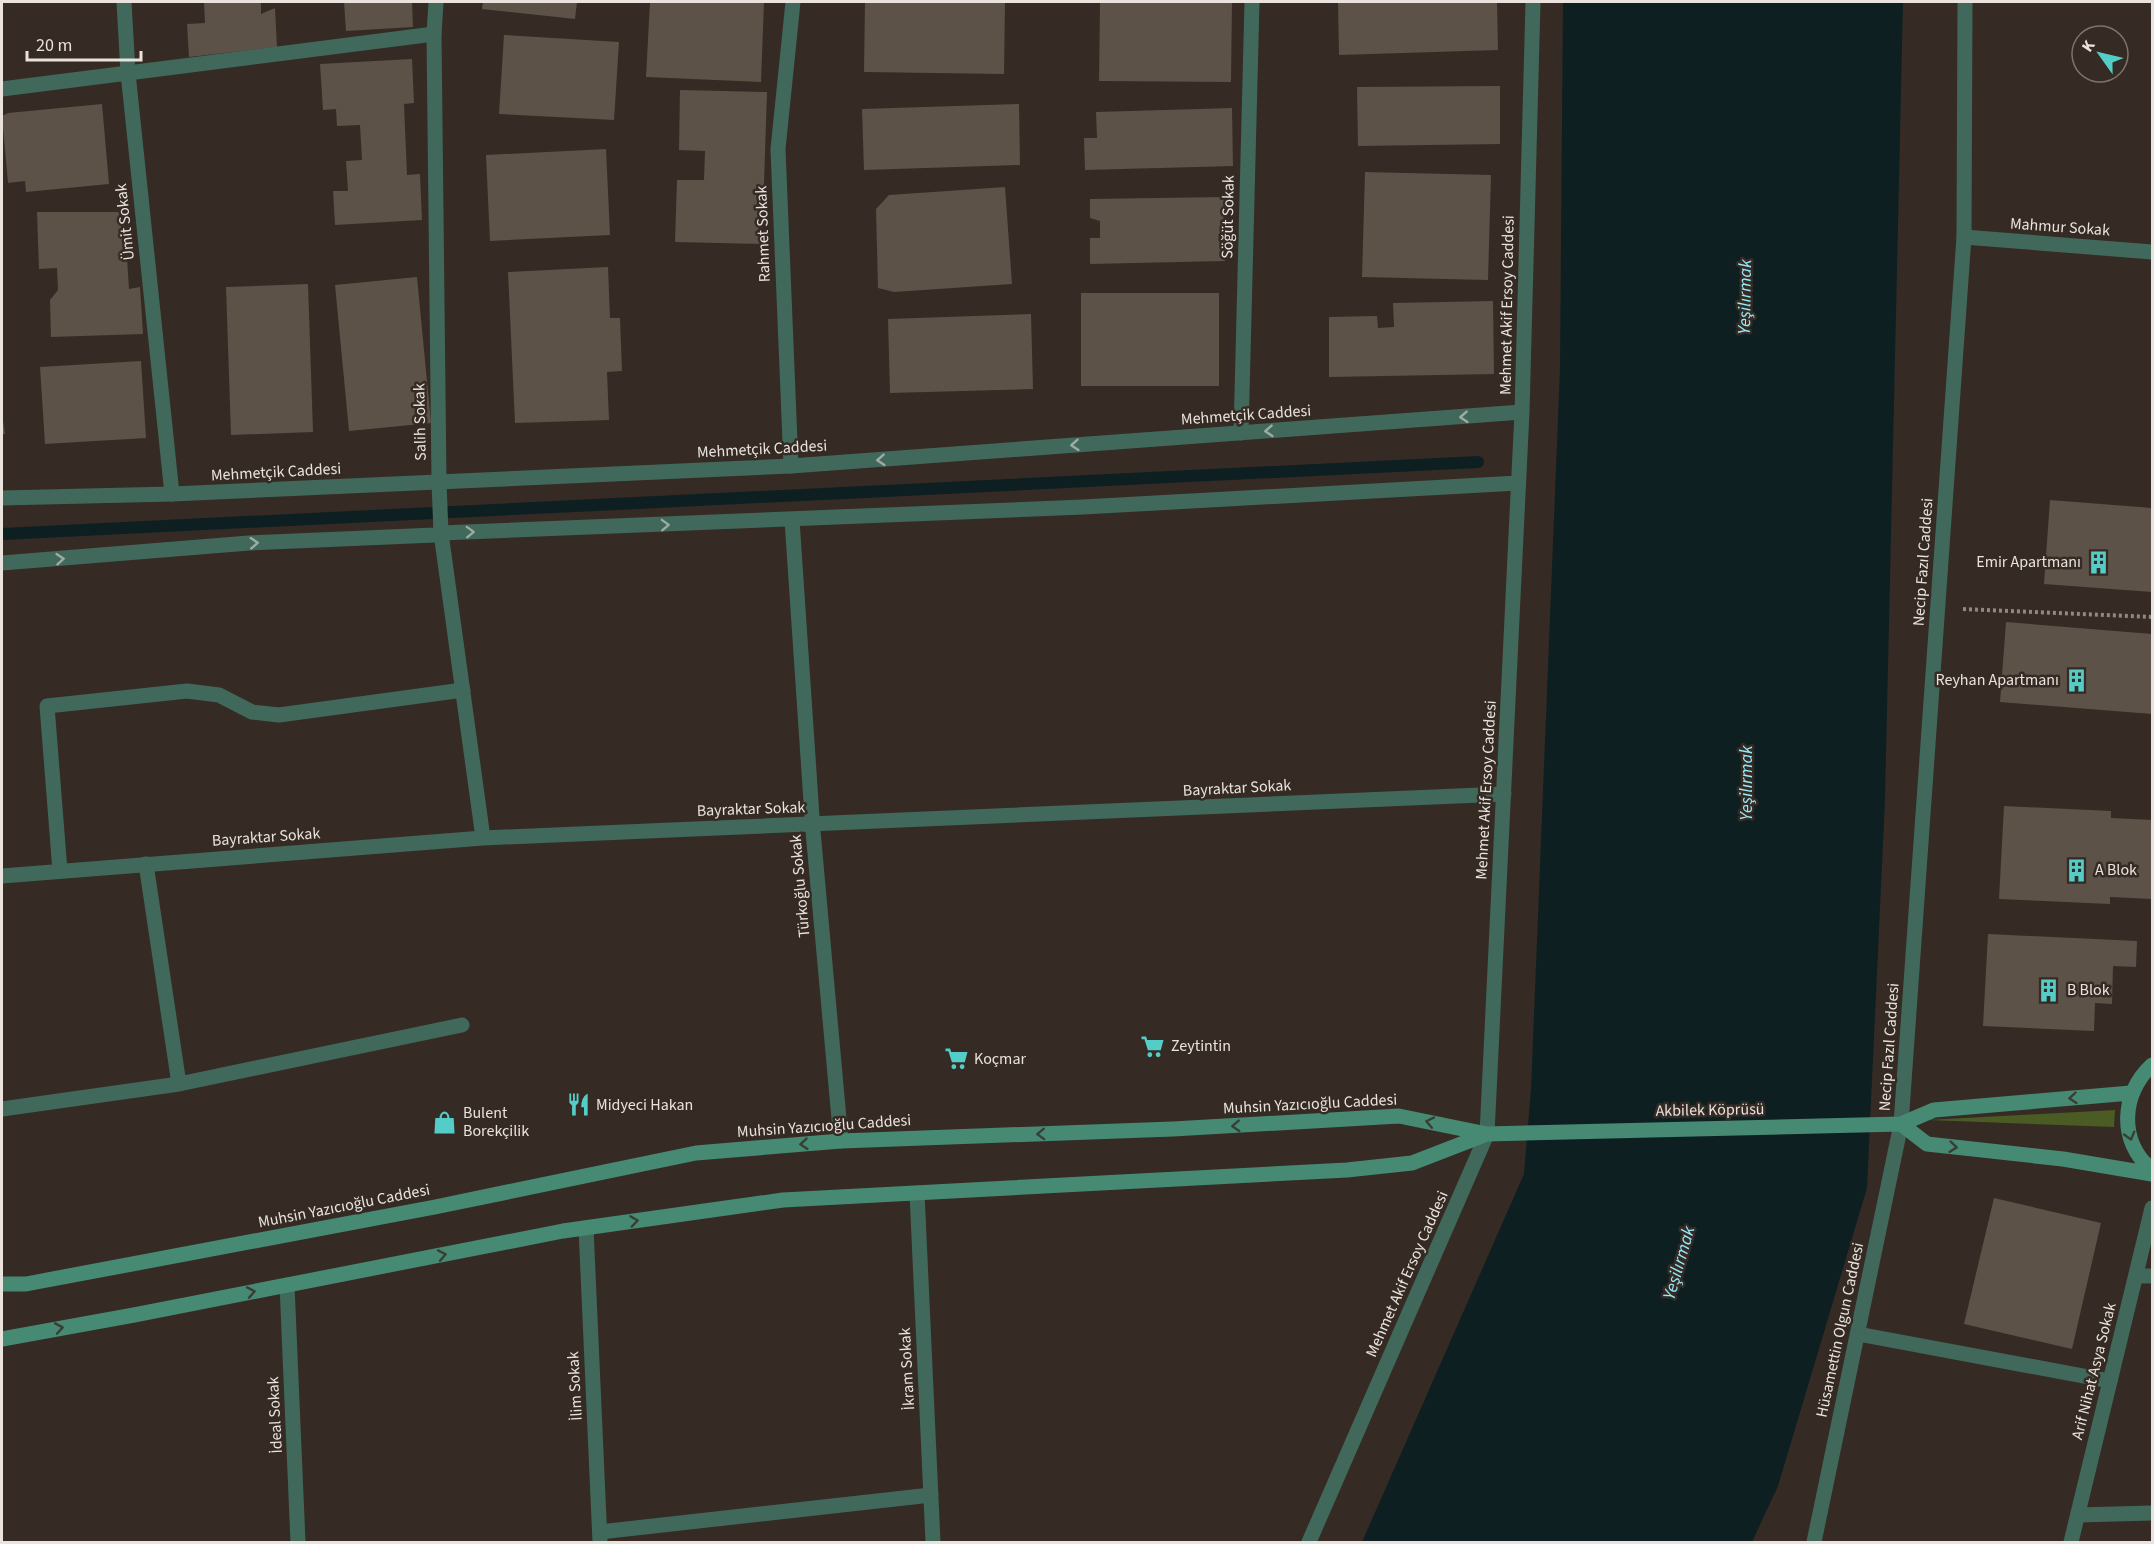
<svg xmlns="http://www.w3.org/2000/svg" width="2154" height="1544" font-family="'Source Sans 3',sans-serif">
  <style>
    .green { fill: #4a5c23 }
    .water { fill: #0e1f22 }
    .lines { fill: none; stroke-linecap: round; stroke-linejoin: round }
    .stream { stroke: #0e1f22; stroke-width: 12 }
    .building { fill: #5c5248 }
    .path { stroke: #918882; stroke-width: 4; stroke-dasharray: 3 3; stroke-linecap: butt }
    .service { stroke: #41695b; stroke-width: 15 }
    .minor { stroke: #41695b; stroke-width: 15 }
    .tertiary { stroke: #41695b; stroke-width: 15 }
    .secondary { stroke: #478a74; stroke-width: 15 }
    .oneway { stroke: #9daca2 }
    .oneway2 { stroke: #393e34 }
    .labels { text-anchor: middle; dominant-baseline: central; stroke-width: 5; stroke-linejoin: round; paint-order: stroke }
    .street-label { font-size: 16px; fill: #e9e2dd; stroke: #352b24 }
    .poi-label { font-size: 16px; fill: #e9e2dd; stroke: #352b24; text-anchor: start }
    .water-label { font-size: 18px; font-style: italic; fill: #94ebfc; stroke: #352b24 }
  </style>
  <rect width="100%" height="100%" fill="#352b24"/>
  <path class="green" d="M2115,1110L2114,1127L1928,1120Z"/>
  <path class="water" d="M1563,2H1903L1885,800L1867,1188L1778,1486L1752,1542H1362L1524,1174L1531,1089L1560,368Z"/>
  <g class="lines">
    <path class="stream" d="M2,534L1478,462"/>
  </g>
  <path class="building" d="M204,2H261V14L275,8L277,47L189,57L187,24L205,23Z
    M344,2H412L413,27L346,31Z
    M483,2H577L575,19L482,9Z
    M650,2H764L761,82L646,77Z
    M865,2H1005L1004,74L864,72Z
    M1100,2H1232L1231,82L1099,81Z
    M1338,2H1497L1498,50L1339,55Z
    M504,35L619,42L614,120L499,114Z
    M412,59L414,103L404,104L407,175L420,174L422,220L335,225L333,191H348L346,161L362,160L360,125L337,126L336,109L323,110L320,64Z
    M1500,86V144L1358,146L1357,87Z
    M680,90L767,92L762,244L675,242L677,180H704L705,151L679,150Z
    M102,104L109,184L26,192L25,181L8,183L2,116L8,113Z
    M1019,104L1020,165L864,170L862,109Z
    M1232,108L1233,166L1085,170L1084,138H1097L1096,112Z
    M606,149L610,235L490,241L486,155Z
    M1365,172L1491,175L1488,280L1362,277Z
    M1005,187L1012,284L894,292L878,288L876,209L889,195Z
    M1224,197L1225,261L1090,264V238H1100V221L1090,218V199Z
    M37,212H124L129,289L140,287L143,334L51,337L50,300L58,290L57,268L39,269Z
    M608,267L610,318H620L622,371L607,372L609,420L515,423L508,272Z
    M417,277L431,423L349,431L335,285Z
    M308,284L313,432L231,435L226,287Z
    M1081,293H1219V386H1081Z
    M1493,301L1494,374L1329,377V317L1377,316L1378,328L1394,327L1393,303Z
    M1031,314L1033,389L890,393L888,319Z
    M141,361L146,438L45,444L40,367Z
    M2,414L5,434H2Z
    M2050,500L2152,508V592L2044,584Z
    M2006,622L2152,634V714L2000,702Z
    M2004,806L2111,811V818L2152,820V899L2110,897V904L1999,899Z
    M1988,934L2137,941L2136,967L2113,966L2112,1004L2095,1003L2094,1031L1983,1026Z
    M1994,1198L2101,1223L2072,1349L1964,1324Z"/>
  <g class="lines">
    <path class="path" d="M1963,609L2152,617"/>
    <path class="service" d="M128,73L434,34
      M146,864L179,1084
      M60,871L47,706L187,691L219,695L252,712L279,715L463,690
      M2,1109L179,1084L462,1025
      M2136,1276H2152
      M1858,1334L2110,1381
      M2078,1515L2152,1513
      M600,1532L931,1495"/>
    <path class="minor" d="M124,2L128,73
      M436,2L434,34L439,482L441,533L483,838
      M2,89L128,73L172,494
      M1964,237L2152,252
      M1241,433L1252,2
      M791,466L778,149L793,2
      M792,520L813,831L841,1141
      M2,876L483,838L1504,794
      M917,1193L933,1542
      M586,1228L600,1542
      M287,1285L298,1542
      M2071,1542L2152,1208"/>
    <path class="tertiary" d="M2,498L172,494L791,466L1522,412
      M2,563L249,543L435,535L441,533L1083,507L1518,483
      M1309,1542L1487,1134L1522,412L1533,2
      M1814,1542L1901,1124L1964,237L1965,2"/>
    <path class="secondary" d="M2152,1065C2121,1093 2118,1142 2152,1170
      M1901,1124L1927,1144L2063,1159L2152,1174
      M2,1284H26L435,1207L696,1153L841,1141L1173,1129L1399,1116L1487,1134L1901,1124L1934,1110L2131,1093
      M2,1339L134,1315L563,1231L783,1200L1347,1170L1412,1163L1487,1134"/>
  </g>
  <defs><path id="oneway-chevron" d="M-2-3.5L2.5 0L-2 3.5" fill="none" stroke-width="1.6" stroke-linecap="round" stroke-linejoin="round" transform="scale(1.5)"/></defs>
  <g class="oneway">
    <use href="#oneway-chevron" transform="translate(1464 417) rotate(176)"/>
    <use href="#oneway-chevron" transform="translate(1269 431) rotate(176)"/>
    <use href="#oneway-chevron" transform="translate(1075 445) rotate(176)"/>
    <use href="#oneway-chevron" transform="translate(881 460) rotate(176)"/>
    <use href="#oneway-chevron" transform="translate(665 525) rotate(-2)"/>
    <use href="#oneway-chevron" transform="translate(470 532) rotate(-2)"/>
    <use href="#oneway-chevron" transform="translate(254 543) rotate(-3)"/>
    <use href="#oneway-chevron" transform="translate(60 559) rotate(-5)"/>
  </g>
  <g class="oneway2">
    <use href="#oneway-chevron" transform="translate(2073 1098) rotate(175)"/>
    <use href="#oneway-chevron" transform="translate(1430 1122) rotate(-168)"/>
    <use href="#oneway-chevron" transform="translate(1236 1126) rotate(177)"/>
    <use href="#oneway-chevron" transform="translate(1041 1134) rotate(178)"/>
    <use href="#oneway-chevron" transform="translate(2130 1136) rotate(74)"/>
    <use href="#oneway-chevron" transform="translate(804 1144) rotate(175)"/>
    <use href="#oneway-chevron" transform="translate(1953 1147) rotate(6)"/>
    <use href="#oneway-chevron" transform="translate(634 1221) rotate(-8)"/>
    <use href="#oneway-chevron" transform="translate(442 1255) rotate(-11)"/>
    <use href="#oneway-chevron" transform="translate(251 1292) rotate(-11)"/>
    <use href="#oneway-chevron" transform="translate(59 1328) rotate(-10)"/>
  </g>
  <defs>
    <symbol id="building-bare" viewBox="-9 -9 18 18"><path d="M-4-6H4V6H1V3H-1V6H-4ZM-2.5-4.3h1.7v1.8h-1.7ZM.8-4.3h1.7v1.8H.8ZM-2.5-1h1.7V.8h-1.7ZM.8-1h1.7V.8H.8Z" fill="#54cdc8" stroke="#352b24" stroke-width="2.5" paint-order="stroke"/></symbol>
    <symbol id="supermarket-bare" viewBox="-9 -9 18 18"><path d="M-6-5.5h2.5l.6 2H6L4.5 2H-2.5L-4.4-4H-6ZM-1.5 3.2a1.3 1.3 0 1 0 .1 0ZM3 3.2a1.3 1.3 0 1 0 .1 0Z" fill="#54cdc8" stroke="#352b24" stroke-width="2.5" paint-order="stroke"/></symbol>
    <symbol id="restaurant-bare" viewBox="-9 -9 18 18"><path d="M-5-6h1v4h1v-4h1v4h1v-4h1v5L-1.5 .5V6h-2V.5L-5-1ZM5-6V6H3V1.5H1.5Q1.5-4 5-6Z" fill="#54cdc8" stroke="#352b24" stroke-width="2.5" paint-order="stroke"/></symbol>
    <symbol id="shop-bare" viewBox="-9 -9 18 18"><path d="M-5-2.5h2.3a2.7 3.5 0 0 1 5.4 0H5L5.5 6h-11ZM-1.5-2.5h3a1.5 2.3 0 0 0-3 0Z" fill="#54cdc8" stroke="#352b24" stroke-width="2.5" paint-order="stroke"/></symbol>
  </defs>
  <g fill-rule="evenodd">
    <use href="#building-bare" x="2082" y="546" width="33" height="33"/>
    <use href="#building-bare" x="2060" y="664" width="33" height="33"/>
    <use href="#building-bare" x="2060" y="854" width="33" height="33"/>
    <use href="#building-bare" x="2032" y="974" width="33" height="33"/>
    <use href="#supermarket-bare" x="1136" y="1030" width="33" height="33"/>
    <use href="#supermarket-bare" x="940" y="1042" width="33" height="33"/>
    <use href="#restaurant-bare" x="562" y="1088" width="33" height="33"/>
    <use href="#shop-bare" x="428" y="1106" width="33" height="33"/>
  </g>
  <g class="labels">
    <g class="street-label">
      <text transform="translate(1228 217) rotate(-89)">Söğüt Sokak</text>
      <text transform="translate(125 222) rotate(-96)">Ümit Sokak</text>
      <text transform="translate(2060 227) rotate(4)">Mahmur Sokak</text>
      <text transform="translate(763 234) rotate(-92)">Rahmet Sokak</text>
      <text transform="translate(1507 305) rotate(-89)">Mehmet Akif Ersoy Caddesi</text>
      <text transform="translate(1246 415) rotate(-4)">Mehmetçik Caddesi</text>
      <text transform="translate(420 422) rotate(-91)">Salih Sokak</text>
      <text transform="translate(762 449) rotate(-3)">Mehmetçik Caddesi</text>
      <text transform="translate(276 472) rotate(-3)">Mehmetçik Caddesi</text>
      <text transform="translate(1923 562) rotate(-86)">Necip Fazıl Caddesi</text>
      <text transform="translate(1237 788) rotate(-3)">Bayraktar Sokak</text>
      <text transform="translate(1486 790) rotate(-87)">Mehmet Akif Ersoy Caddesi</text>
      <text transform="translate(751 809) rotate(-2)">Bayraktar Sokak</text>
      <text transform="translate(266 837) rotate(-4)">Bayraktar Sokak</text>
      <text transform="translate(800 886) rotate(-95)">Türkoğlu Sokak</text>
      <text transform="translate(1889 1047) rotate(-86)">Necip Fazıl Caddesi</text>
      <text transform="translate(1310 1104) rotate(-3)">Muhsin Yazıcıoğlu Caddesi</text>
      <text transform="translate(1710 1110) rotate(-1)">Akbilek Köprüsü</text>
      <text transform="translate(824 1126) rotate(-4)">Muhsin Yazıcıoğlu Caddesi</text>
      <text transform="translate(344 1206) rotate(-11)">Muhsin Yazıcıoğlu Caddesi</text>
      <text transform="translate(1407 1274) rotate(-66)">Mehmet Akif Ersoy Caddesi</text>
      <text transform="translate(1840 1330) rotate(-78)">Hüsamettin Olgun Caddesi</text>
      <text transform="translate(907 1369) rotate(-93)">İkram Sokak</text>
      <text transform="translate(2094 1371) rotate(-76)">Arif Nihat Asya Sokak</text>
      <text transform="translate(575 1386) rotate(-93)">İlim Sokak</text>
      <text transform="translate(275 1415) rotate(-93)">İdeal Sokak</text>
    </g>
    <g class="poi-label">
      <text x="2081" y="562" text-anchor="end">Emir Apartmanı</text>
      <text x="2059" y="680" text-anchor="end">Reyhan Apartmanı</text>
      <text x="2095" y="870">A Blok</text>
      <text x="2067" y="990">B Blok</text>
      <text x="1171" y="1046">Zeytintin</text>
      <text x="974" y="1059">Koçmar</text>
      <text x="596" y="1105">Midyeci Hakan</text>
      <text x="463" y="1113">Bulent<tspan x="463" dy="18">Borekçilik</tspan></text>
    </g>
    <g class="water-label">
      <text transform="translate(1745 297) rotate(-89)">Yeşilırmak</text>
      <text transform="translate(1746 783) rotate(-90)">Yeşilırmak</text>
      <text transform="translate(1679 1263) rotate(-74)">Yeşilırmak</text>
    </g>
  </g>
  <rect width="2154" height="1544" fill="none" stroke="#e9e2dd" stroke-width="6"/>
  <g transform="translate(2100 54) rotate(304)"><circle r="28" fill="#352b24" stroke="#7d746e" stroke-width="1.5"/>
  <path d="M0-4.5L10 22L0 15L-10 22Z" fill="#54cdc8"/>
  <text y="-9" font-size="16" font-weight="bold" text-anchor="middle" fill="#e9e2dd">K</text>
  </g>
  <path d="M27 51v9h114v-9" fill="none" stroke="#e9e2dd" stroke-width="3"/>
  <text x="36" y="51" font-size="18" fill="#e9e2dd" stroke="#352b24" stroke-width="4.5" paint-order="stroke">20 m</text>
</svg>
